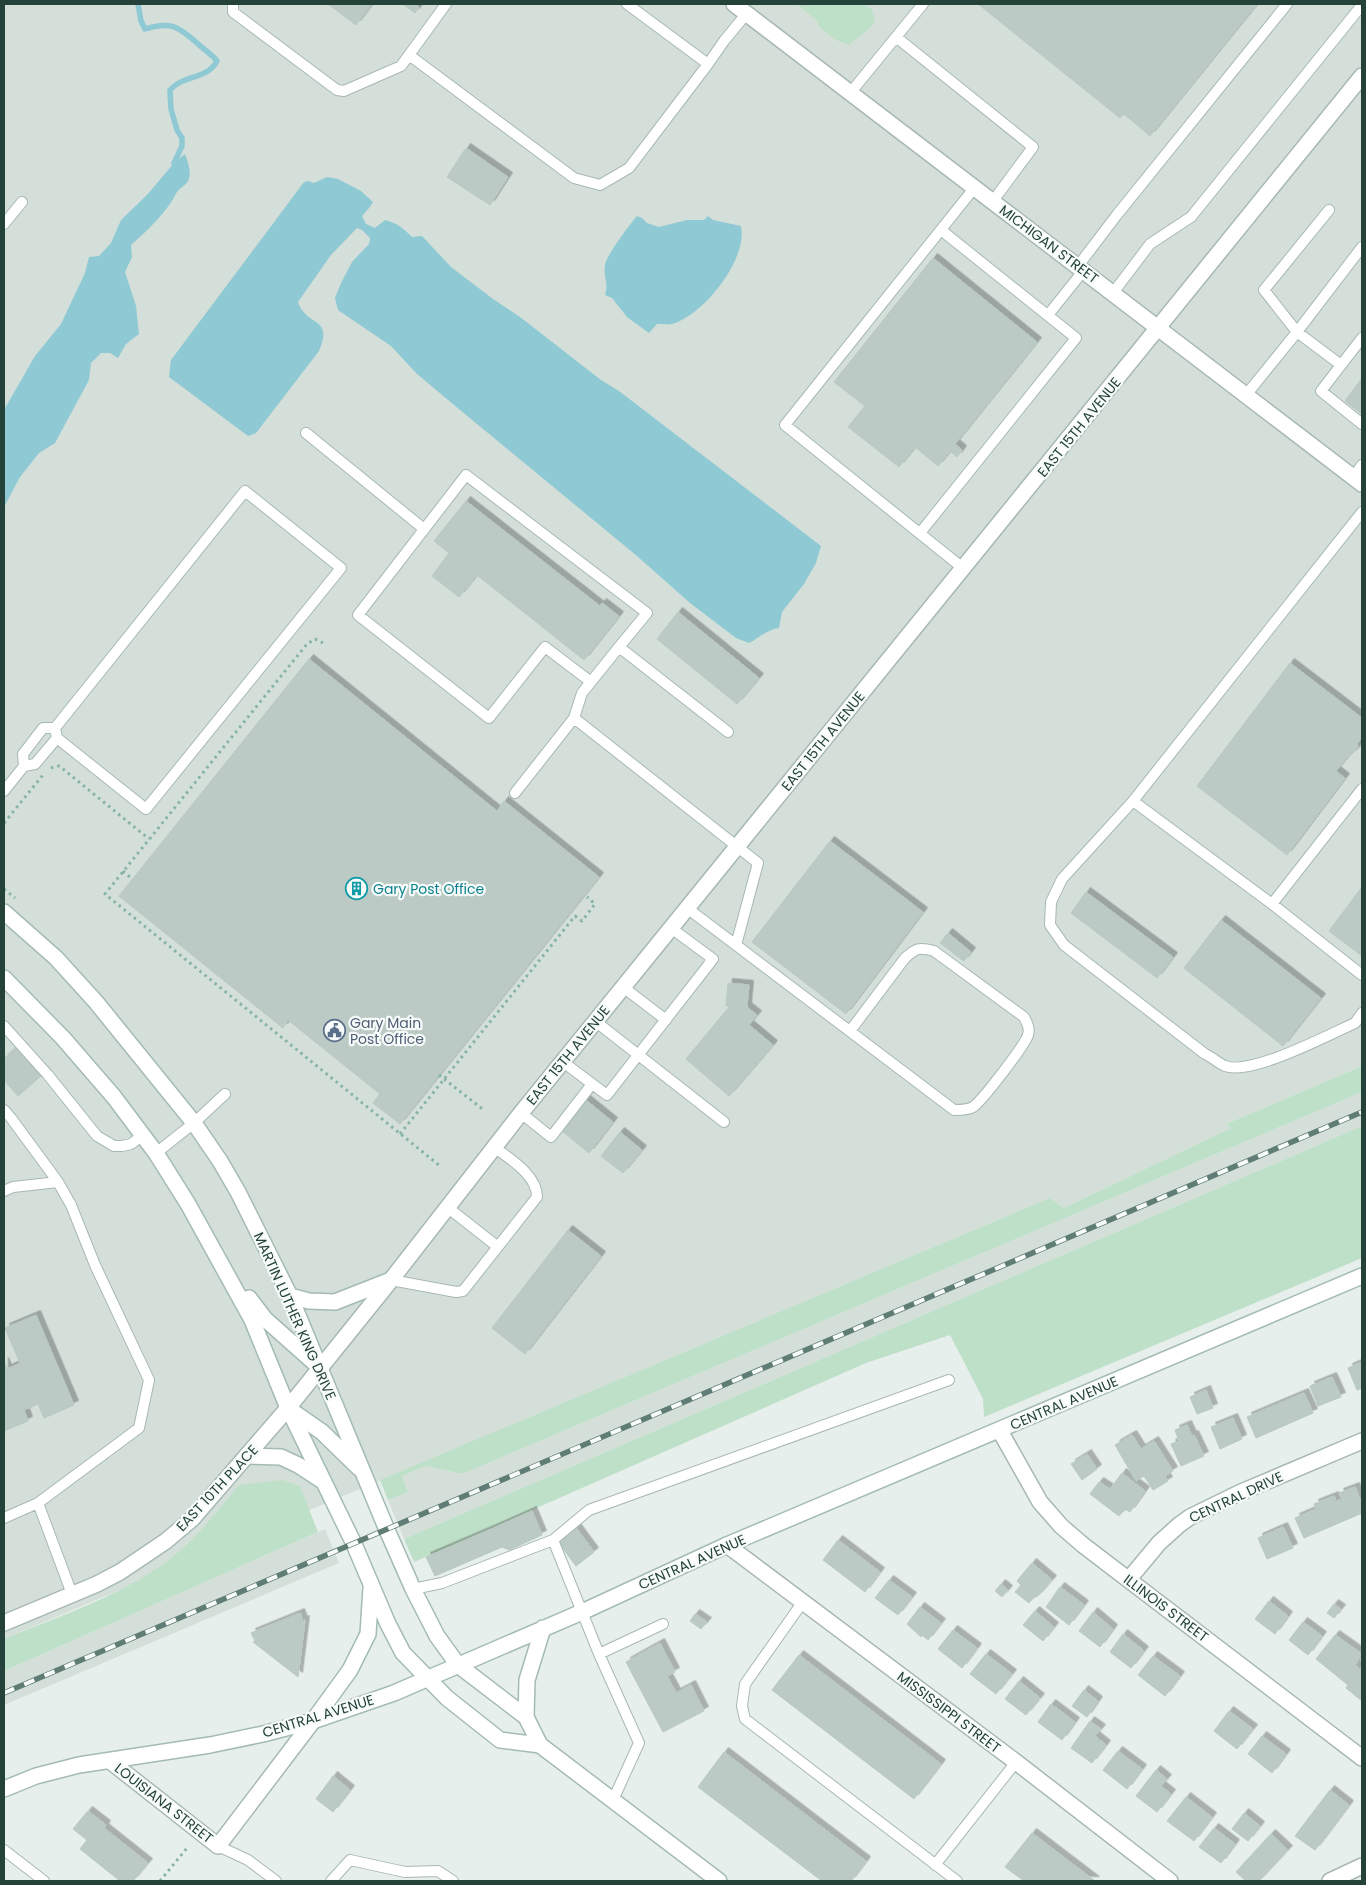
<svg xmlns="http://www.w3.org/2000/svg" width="1366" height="1885" font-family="Poppins,sans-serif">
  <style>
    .built { fill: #d4dfda }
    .green { fill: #bfe0c8 }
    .water { fill: #8ec9d4 }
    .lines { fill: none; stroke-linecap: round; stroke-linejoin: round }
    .stream { stroke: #8ec9d4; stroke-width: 5.5 }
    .building { fill: #bbcac4; stroke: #b8c9c2; filter: url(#shadow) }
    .service-casing { stroke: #a8b8b2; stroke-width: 12 }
    .minor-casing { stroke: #a8b8b2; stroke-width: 18 }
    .tertiary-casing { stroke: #a8b8b2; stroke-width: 18 }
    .secondary-casing { stroke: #a4bbb3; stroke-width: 18 }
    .path { stroke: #86b3a5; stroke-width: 3; stroke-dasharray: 2.5 4; stroke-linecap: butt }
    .service { stroke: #fff; stroke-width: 10 }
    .minor { stroke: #fff; stroke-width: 15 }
    .tertiary { stroke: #fff; stroke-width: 15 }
    .secondary { stroke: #fff; stroke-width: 15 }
    .rail-casing { stroke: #5f7d75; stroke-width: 5.5 }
    .rail { stroke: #f7fbf9; stroke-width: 4; stroke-dasharray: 11; stroke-linecap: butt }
    .labels { text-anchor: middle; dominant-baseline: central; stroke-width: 4.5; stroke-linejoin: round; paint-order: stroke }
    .street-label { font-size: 14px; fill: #24423a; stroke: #f7fbf9 }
    .culture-label { font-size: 14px; fill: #0d838f; stroke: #f7fbf9; text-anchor: start }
    .service-label { font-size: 14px; fill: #4e5e75; stroke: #f7fbf9; text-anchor: start }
  </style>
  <defs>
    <filter id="shadow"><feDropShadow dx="4.5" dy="-4.5" stdDeviation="0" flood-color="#0004"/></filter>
  </defs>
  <rect width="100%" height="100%" fill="#e6efeb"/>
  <path class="built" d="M4,4H1362V1066L1226,1124L1231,1128L1064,1208L1050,1198L4,1639Z
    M1362,1092V1126L404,1539L388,1500L408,1492L402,1476L426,1466L462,1474Z
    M325,1529L339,1563L4,1705V1671Z"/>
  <path class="green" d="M797,4H863L872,9L875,21C869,31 858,37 849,45L834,39L820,27L816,20Z
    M1362,1066V1092L462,1474L426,1466L402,1476L408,1492L388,1500L380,1480L1050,1198L1064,1208L1231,1128L1226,1124Z
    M1362,1126V1258L984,1417L983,1399L950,1335L866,1363L414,1562L404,1539Z
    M283,1480L300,1486L318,1532L4,1671V1639C61,1615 126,1595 175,1555C199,1535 219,1509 239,1485Z"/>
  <path class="water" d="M185,154C188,162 192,173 188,181C186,185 180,188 177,192C166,213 149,229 131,245L132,257L125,272L136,306L139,334L126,344L118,358L110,353H101L91,363L89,380L55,443L39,453L20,477L4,507V410L35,356L61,324L85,273L89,257L99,256L111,243L121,220L147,195L174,163Z
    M327,177L338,179L361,191L373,202L370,207L362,216L366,224L375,228L385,220C397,223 403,228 412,237L422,236L451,267L493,299L520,317L601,380L619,391L821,546L816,563L804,584L782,612L779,628C768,629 759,638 749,643L736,638L690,603L637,556L448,400L416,373L391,346L338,310L335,298L341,283L352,262L369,244L370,238L362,230L357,228L331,255L298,302C306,327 334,316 319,351L256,433L248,436L169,377L171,360L304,182L308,181L314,183Z
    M637,216L642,218L647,223L659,227L687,220H704L708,216L713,220L741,226C748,259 704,315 672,324C668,325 661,324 657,324L649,333L627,317L612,298L605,295C609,283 603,277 605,265C606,256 630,224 637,216Z"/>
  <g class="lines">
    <path class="stream" d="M138,4L141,21L145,29C170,21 178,26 197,43C204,50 211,53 217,61C207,80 184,74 170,90L171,109L177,130L182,138V146L174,163"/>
  </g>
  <path class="building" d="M328,4H372L356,25Z
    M403,4H415L419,7L415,13Z
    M978,4H1257L1150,136L1124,114L1120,118Z
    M466,148L508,177L490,205L447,177Z
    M933,258L1037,342L955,444L962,450L957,457L950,451L938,466L915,447L899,467L848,427L865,406L834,382Z
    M1362,378V414L1345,401Z
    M466,501L600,606L602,603L619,616L584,660L477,575L459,597L432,576L449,553L434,541Z
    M678,612L759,678L737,704L657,639Z
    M309,659L497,811L504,801L599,877L400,1124L373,1103L380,1094L288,1020L283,1028L119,896Z
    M1290,663L1362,718V737L1357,744L1358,746L1355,751L1351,755L1350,754L1336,771L1345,778L1287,855L1197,786Z
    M830,841L923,912L846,1014L752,942Z
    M1362,887V956L1329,931Z
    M1086,892L1173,957L1157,978L1071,913Z
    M1221,920L1321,998L1283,1046L1184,968Z
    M948,933L971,952L964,961L940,943Z
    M728,983L749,985L747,1007L757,1015L749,1025L773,1045L729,1096L686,1059L730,1006H726Z
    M18,1046L43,1074L18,1096L4,1080V1059Z
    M581,1096L613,1122L589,1153L557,1127Z
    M620,1132L642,1150L623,1173L601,1156Z
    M568,1230L601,1256L525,1354L492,1328Z
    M36,1315L74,1405L44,1418L38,1404L24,1410L28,1421L4,1431V1362L7,1369L20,1363L5,1328Z
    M1362,1362V1388L1357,1390L1348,1368Z
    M1332,1377L1341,1397L1318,1406L1310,1386Z
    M1206,1390L1213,1408L1197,1414L1190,1397Z
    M1304,1393L1313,1413L1256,1438L1247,1417Z
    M1233,1418L1242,1439L1220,1449L1211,1427Z
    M1187,1425L1192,1436L1194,1435L1204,1456L1181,1466L1171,1444L1179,1441L1175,1430Z
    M1132,1435L1141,1449L1154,1441L1173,1471L1165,1476L1168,1481L1153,1490L1144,1476L1136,1481L1115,1445Z
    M1087,1454L1097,1469L1082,1480L1071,1464Z
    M1122,1473L1145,1491L1130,1512L1125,1509L1119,1516L1090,1494L1099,1482L1110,1489Z
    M1355,1487L1362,1504V1513L1304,1538L1295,1518L1316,1509L1314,1504L1334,1496L1336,1501L1342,1499L1339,1493Z
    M532,1511L542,1535L509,1550L502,1547L494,1528Z
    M574,1525L594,1552L576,1566L556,1539Z
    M1283,1527L1293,1548L1267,1559L1258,1538Z
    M494,1528L502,1547L435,1576L426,1557Z
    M838,1540L880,1572L865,1592L823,1560Z
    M1032,1563L1052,1580L1037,1597L1035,1596L1029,1603L1015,1592L1021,1585L1017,1581Z
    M889,1580L912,1597L898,1615L875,1598Z
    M1001,1584L1008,1590L1002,1597L995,1591Z
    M1060,1587L1084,1605L1069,1625L1046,1607Z
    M1269,1601L1288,1616L1275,1634L1255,1619Z
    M1334,1604L1341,1609L1334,1618L1327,1613Z
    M920,1607L941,1623L928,1640L922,1635L921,1637L907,1624Z
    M1035,1611L1054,1627L1043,1641L1023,1625Z
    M1093,1612L1113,1629L1100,1647L1079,1631Z
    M300,1613L303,1621L255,1641L251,1633Z
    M695,1614L707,1622L701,1629L690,1621Z
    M305,1620L298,1677L253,1642Z
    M1303,1622L1322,1636L1308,1655L1289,1640Z
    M953,1630L977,1648L962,1668L938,1649Z
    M1123,1634L1144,1651L1131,1668L1110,1652Z
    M1335,1635L1362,1654L1355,1665L1360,1669L1362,1666V1701L1346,1688L1348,1685L1316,1659Z
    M660,1643L675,1672L667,1676L676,1693L691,1685L704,1711L663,1732L626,1662Z
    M986,1654L1012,1674L996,1694L970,1674Z
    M799,1655L941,1764L914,1799L772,1690Z
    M1153,1656L1180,1676L1165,1696L1138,1675Z
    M1019,1681L1040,1698L1026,1715L1005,1699Z
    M1084,1690L1098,1701L1087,1717L1072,1706Z
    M1051,1704L1075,1722L1062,1740L1038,1722Z
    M1229,1711L1253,1729L1237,1749L1214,1731Z
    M1090,1721L1101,1729L1095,1736L1106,1745L1092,1763L1071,1748Z
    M1262,1736L1286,1754L1272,1773L1248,1754Z
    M1118,1751L1142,1769L1127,1789L1103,1770Z
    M724,1752L866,1861L851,1881H822L698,1787Z
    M1156,1770L1167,1779L1161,1786L1171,1794L1157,1812L1136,1796Z
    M333,1776L350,1790L333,1812L316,1799Z
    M1330,1790L1349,1805L1315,1850L1295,1836Z
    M1186,1797L1212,1817L1194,1841L1167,1821Z
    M88,1811L106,1825L104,1828L148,1863L133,1881H120L80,1849L87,1840L73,1829Z
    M1244,1813L1260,1826L1248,1841L1232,1829Z
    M1214,1828L1235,1844L1221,1863L1199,1847Z
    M1032,1833L1095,1881H1024L1005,1867Z
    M1271,1834L1288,1850L1259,1881H1246L1236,1872Z"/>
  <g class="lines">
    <defs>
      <path id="service" d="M233,4V12L337,90L344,91L401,66L446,4
        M627,4L708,64L724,41L747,13
        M896,37L1033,147L993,201
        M409,55L574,178L600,185L629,168L708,64
        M851,92L923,4
        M4,224L22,202
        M1078,266L1116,216L1287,4
        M1113,293L1150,244L1191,217L1362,5
        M1048,315L1084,270
        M1362,338L1321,391L1362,424
        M1341,365L1297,332L1362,247
        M1246,395L1297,332L1264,290L1329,210
        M306,433L424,529
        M1353,477L1362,465
        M1362,512L1133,801L1272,904L1362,789
        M920,533L1076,338L941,230
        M964,569L785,425L975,187
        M591,682L545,647L489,718L358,615L466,475L647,613L619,647L728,732
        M574,718L582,693L619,647
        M24,766L35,764L57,738
        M4,791L24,766L23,754L43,728H55L245,491L341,568L146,809L57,738L55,728
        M515,793L574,718L758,863L736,945
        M1133,801L1062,879L1051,902L1050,925L1064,945L1205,1054C1212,1057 1218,1063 1225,1066C1251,1076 1328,1035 1355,1023L1362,1013
        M1272,904L1362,975
        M687,908L954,1110C960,1110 968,1110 973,1107C982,1101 1025,1045 1028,1035C1030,1028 1027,1023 1024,1017L934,951C919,947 916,948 905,958L850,1031
        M623,987L666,1020
        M595,1021L724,1122
        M4,1026L48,1075L97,1136L114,1146H122L131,1144L143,1135
        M563,1062L607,1095L713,959L671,928
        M4,1110L11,1118L58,1182
        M521,1113L551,1137L592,1084
        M156,1153L194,1123L225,1094
        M4,1191L13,1187L58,1182L71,1205L95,1265L149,1380L139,1428L38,1503L72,1594
        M447,1207L498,1247
        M391,1280L456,1292L463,1291L537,1197C537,1175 510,1159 494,1147
        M4,1518L38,1503
        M553,1540L599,1654L639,1743L613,1800
        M413,1589L442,1583L553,1540L589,1510L949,1380
        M802,1603L745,1684L742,1706L745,1719L957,1881
        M599,1654L663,1624
        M218,1846L248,1860L276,1881
        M4,1850L44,1881
        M935,1865L1016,1762
        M331,1881L350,1860L405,1872L438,1871L453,1881"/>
      <path id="minor" d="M734,4L1362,484
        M1000,1431L1040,1502L1061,1526L1083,1545L1362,1758
        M727,1545L1016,1762L1170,1881
        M1129,1579L1159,1543L1179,1525L1190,1517L1239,1493L1362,1441
        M4,1623L97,1584L120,1572L166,1541L192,1519L288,1408
        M110,1761L218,1846L313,1721"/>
      <path id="tertiary" d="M288,1408L391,1280L521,1113L1362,76
        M1330,1881L1362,1866"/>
      <path id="secondary" d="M4,912L56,958L96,1002L194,1123L220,1161L238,1192L290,1296L387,1530L413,1589L437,1636L458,1665L526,1717L540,1745L719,1881
        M4,978L63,1038L114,1097L156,1153L188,1204L252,1320L288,1408L354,1544L388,1624L403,1653L447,1698L500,1740L540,1745
        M290,1296L309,1301L335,1302L391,1280
        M249,1298L265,1319L318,1366
        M289,1409L322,1432L359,1468
        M247,1456L281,1457L298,1465L324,1482
        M526,1717L527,1680L543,1628
        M313,1721L350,1670L368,1634L371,1588
        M4,1789L36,1776L79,1765L210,1745L263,1734L313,1721L394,1693L582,1612L727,1545L1362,1276"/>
    </defs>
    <use href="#service" class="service-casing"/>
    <use href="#minor" class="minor-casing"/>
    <use href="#tertiary" class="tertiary-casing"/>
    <use href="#secondary" class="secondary-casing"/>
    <path class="path" d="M323,643L315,639L307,644L105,894L440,1166
      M51,768L59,766L63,769L149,839
      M4,823L43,775
      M123,871L132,879
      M4,889L15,898
      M439,1075L485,1111
      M400,1134L575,916L582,921L595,904L587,897
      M160,1881L187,1848"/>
    <use href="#service" class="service"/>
    <use href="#minor" class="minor"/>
    <use href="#tertiary" class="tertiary"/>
    <use href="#secondary" class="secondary"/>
    <defs>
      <path id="rail" d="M4,1693L1362,1112"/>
    </defs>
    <use href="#rail" class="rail-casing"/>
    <use href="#rail" class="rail"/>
  </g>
  <defs>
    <symbol id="building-ring" viewBox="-11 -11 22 22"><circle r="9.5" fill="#f7fbf9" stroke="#0f9aa8" stroke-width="1.5"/><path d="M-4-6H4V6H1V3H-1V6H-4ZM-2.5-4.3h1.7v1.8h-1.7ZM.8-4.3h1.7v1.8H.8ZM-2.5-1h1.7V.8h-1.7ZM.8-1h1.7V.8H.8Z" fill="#0f9aa8"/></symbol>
    <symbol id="civic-ring" viewBox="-11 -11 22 22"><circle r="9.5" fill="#f7fbf9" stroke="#5c6f8a" stroke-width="1.5"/><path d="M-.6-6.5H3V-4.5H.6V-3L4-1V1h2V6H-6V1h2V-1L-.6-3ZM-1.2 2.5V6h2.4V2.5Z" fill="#5c6f8a"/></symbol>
  </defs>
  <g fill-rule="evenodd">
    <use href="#building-ring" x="344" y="876" width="25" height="25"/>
    <use href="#civic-ring" x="322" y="1018" width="25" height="25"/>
  </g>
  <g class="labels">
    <g class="street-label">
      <text transform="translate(1049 244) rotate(37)">MICHIGAN STREET</text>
      <text transform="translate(1079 427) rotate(-51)">EAST 15TH AVENUE</text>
      <text transform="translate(823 741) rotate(-51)">EAST 15TH AVENUE</text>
      <text transform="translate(568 1055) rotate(-51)">EAST 15TH AVENUE</text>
      <text transform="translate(295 1316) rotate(66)">MARTIN LUTHER KING DRIVE</text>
      <text transform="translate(1064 1403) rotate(-23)">CENTRAL AVENUE</text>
      <text transform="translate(217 1488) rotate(-47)">EAST 10TH PLACE</text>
      <text transform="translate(1236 1497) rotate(-25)">CENTRAL DRIVE</text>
      <text transform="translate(692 1562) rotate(-24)">CENTRAL AVENUE</text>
      <text transform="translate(1166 1608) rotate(37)">ILLINOIS STREET</text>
      <text transform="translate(949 1712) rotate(37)">MISSISSIPPI STREET</text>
      <text transform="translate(318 1716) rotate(-17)">CENTRAL AVENUE</text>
      <text transform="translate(164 1803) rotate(38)">LOUISIANA STREET</text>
    </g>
    <g class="culture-label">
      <text x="373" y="889">Gary Post Office</text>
    </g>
    <g class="service-label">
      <text x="350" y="1023">Gary Main<tspan x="350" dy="16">Post Office</tspan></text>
    </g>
  </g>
  <rect width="1366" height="1885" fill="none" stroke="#24423a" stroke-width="10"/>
</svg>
